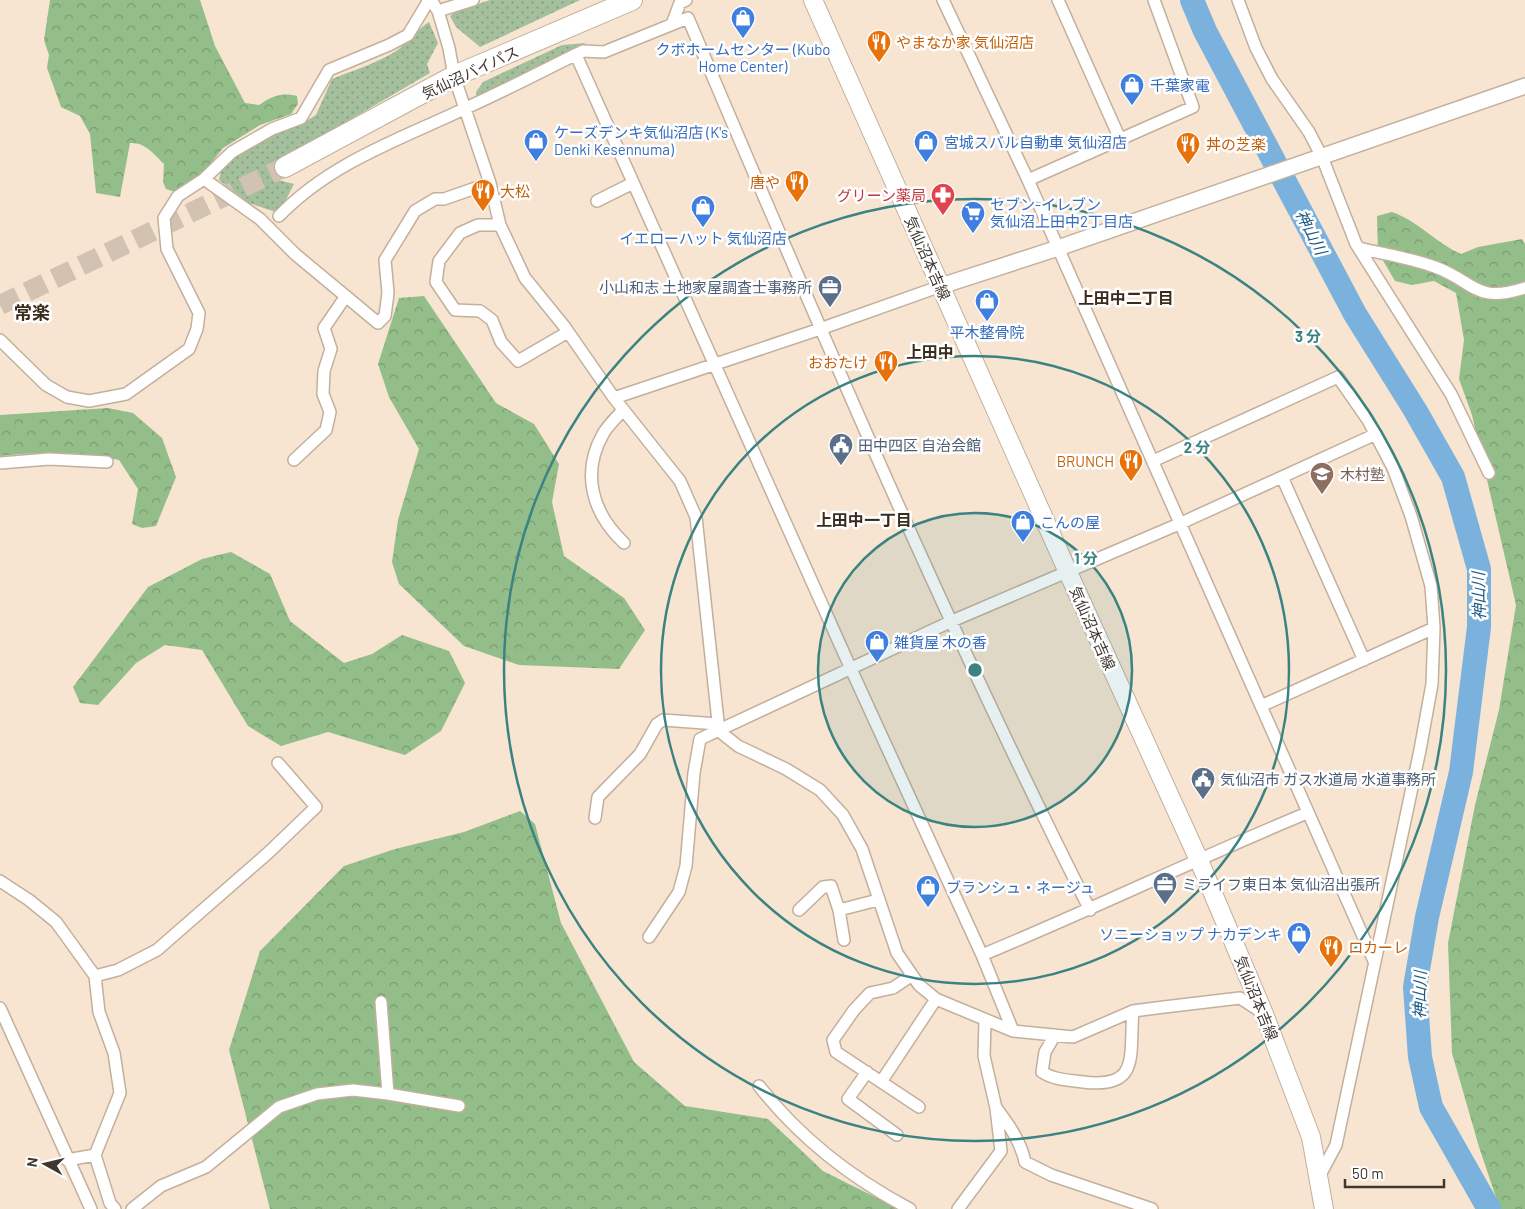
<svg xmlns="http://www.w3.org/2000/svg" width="1525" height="1209" font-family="Barlow,'Noto Sans JP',sans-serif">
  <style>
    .grass { fill: url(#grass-dots) }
    .forest { fill: url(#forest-crowns) }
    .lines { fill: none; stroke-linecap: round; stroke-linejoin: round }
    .river { stroke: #7ab2dd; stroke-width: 24 }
    .highway-tunnel { stroke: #d2c2b1; stroke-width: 20; stroke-dasharray: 20 10; stroke-linecap: butt }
    .street-casing { stroke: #c2b09d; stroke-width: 14 }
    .secondary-casing { stroke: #c2b09d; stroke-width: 18 }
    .primary-casing { stroke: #c2b09d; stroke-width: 20 }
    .highway-casing { stroke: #c2b09d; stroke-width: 22 }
    .street { stroke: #fff; stroke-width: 11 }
    .secondary { stroke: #fff; stroke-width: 15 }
    .primary { stroke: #fff; stroke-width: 18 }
    .highway { stroke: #fff; stroke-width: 20 }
    .ring { fill: none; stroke: #3b8382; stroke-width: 2.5 }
    .labels { text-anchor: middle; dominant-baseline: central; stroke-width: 5; stroke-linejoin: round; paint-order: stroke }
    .food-label { font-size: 15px; fill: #c56008; stroke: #fff; text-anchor: start }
    .shop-label { font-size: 15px; fill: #366cbe; stroke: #fff; text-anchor: start }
    .street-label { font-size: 15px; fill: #3f3830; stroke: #fff }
    .health-label { font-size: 15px; fill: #be3a42; stroke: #fff; text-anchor: end }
    .service-label { font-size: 15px; fill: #4e5e75; stroke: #fff; text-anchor: start }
    .education-label { font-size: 15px; fill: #785e54; stroke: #fff; text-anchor: start }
    .water-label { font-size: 16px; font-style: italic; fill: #1d5b85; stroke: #fff }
    .neighbourhood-label { font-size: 16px; font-weight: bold; fill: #3a2c1c; stroke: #fff }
    .quarter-label { font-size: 18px; font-weight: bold; fill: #3a2c1c; stroke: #fff }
    .centre { fill: #3b8382; stroke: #fff; stroke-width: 2.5 }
    .ring-label { font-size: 15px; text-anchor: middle; font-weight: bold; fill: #3b8382; stroke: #fff; stroke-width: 5; stroke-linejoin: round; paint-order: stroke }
  </style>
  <defs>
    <pattern id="grass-dots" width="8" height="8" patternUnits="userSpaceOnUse" patternTransform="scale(1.25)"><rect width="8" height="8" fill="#a3bf9b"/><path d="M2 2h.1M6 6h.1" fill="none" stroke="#869c7f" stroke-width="1.8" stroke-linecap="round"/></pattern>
    <pattern id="forest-crowns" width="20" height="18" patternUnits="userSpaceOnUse" patternTransform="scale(1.25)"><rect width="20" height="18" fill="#94be89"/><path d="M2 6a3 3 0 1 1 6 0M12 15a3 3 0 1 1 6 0" fill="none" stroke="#7a9b70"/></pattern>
  </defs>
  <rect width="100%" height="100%" fill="#f7e4d1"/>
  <path class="grass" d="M490,0H580L480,47L456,27L450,16L457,11Z
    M429,22L438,43L427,64L430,73L310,143L286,154L272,166L274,179L294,184L279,213L249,203L219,180L223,161L259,141L303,123L316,115L332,79C352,71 374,64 393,53C408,44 416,30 429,22Z
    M586,43L484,94L476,96V92L483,82L562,45Z"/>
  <path class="forest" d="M50,0H200L215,46L245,103L259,105C272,96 282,92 297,96L298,104L291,114L260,125L223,148L203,173L175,192L166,189L163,182L164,164C154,154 145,142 130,143L120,197L96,193L90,134L80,116L61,107L47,68L49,55L44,40Z
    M1392,212C1418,221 1436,243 1461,254L1478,247L1522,239L1525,244V1209H1500L1479,1147L1452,1053L1448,943L1475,805L1499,710L1516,605L1472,415L1459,379L1464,340L1456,293L1434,281L1412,285L1395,281L1378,252L1377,216Z
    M424,296L496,403L534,424L559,464L552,502L564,556L624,598L645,630L619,669L519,665L464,646L399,584L392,562L398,520L419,449L389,397L378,364L399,298Z
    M108,408L133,413L162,438L176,477L156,526L142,528L132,524L138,489L119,460C80,451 40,452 0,456V415Z
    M231,552L270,574L290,621L344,663L372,654L402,635L449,651L465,683L441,731L405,755L328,732L281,746L248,726L202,650L165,645L136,663L98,705L80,703L73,687L148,587L202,559Z
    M520,811L535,824L561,923L634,1062L685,1106L768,1119L823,1171L899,1209H270L229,1050L260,951L344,866L395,849L464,832Z"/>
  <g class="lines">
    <path class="river" d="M1192,0L1205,31L1355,314L1415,410L1453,477L1479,569V627L1461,772L1427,917L1415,987L1420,1057L1431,1107L1489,1209"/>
    <path class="highway-tunnel" d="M0,305L285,167"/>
    <defs>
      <path id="street" d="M429,0L408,35L389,45L329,70L301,118L272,129L232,152L204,179L260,219L295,254L378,323L385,316L388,293L385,260L415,211L435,199H444L490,183
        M431,0L438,11L449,48L454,76L490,183L500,225L525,278L564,326L614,398L680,481L696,517L719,731L738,746L786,769L820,790L843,815L862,849L897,953L919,985L936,999L1013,1031L1073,1037L1133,1011L1164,1007L1240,998L1263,1013
        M943,0L1028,180L1374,961
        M1058,0L1120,139
        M1238,0L1256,48L1272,79L1309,132L1322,157L1356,244L1451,394L1489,473
        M438,11L473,0
        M672,24L680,3L686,0
        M576,55L851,669L982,955L1013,1031
        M1028,180L1193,107L1154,0
        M597,201L633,183
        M279,216C331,162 401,139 466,108C506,90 544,70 583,51L604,52L688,18C815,318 943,619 1090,910
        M500,225H478L460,233L439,261L436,282L455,310L480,311L492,320L501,342L518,361L568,332
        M1359,248C1384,254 1411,258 1435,267C1476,282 1474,304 1525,288
        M0,340L46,385L67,397L89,401L126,394L189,349L197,329L199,313L167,249L164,218L178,196L204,179
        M614,398L820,329L941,286
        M623,410C617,417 608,425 603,434C581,473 592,513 624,543
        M294,460L326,430L330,412L323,394L324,371L331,349L324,328L346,296
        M1153,461L1338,377L1368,420L1393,468L1411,516L1431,586L1434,628L1432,684L1420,750L1336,1145L1319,1177
        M0,463L49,459L107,462
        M1282,477L1364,660
        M1261,706L1434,628
        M595,818L598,797L640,754L657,724L663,720L718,724
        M0,881L29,900L56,922L95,976L99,1012L114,1053L120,1093L95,1155L67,1160
        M799,910L823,887L831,886L839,910L844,940
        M839,910L878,900
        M649,937L679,892L686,866L694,773L700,739L952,621L1179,524L1376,434
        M982,955C1091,910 1198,858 1307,813
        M95,976L118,970L157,950L268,853L316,807L278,763
        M911,976L893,988L870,993L854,1010L833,1040L836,1052L919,1107
        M381,1002L388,1094L459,1106
        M0,1008L91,1209
        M1055,1035L1045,1052L1042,1072C1054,1080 1068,1080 1083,1082C1141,1089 1129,1056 1133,1011
        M867,1072L848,1099L897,1135
        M881,1082L936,999
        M759,1086C800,1138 851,1178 910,1209
        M997,1109C1009,1125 1021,1142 1025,1162L1051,1175L1152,1209
        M95,1155L110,1203L115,1209
        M132,1209L161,1186L206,1167L279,1107L317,1094L353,1090L388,1094
        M958,1209L1001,1151L996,1108L984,1056L985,1021"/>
      <path id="secondary" d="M941,286L1058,248L1525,86"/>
      <path id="primary" d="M813,0L1067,570L1198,858L1264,1014L1311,1137L1324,1209"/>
      <path id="highway" d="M285,167L454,76L632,0"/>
    </defs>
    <use href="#street" class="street-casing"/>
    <use href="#secondary" class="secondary-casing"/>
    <use href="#primary" class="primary-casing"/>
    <use href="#highway" class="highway-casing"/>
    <use href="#street" class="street"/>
    <use href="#secondary" class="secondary"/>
    <use href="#primary" class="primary"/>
    <use href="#highway" class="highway"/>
  </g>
  <circle cx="975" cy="670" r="157" fill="#3b8382" fill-opacity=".12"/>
  <g class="ring">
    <circle cx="975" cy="670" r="157"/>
    <circle cx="975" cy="670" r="314"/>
    <circle cx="975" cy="670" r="471"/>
  </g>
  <defs>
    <symbol id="shop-pin" viewBox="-11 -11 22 30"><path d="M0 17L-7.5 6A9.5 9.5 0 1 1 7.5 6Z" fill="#3f7fe0" stroke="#fff"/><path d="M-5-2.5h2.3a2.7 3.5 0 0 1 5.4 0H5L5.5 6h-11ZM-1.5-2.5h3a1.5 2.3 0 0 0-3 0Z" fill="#fff"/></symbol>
    <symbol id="restaurant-pin" viewBox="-11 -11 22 30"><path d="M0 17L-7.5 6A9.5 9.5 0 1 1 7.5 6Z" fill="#e8710a" stroke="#fff"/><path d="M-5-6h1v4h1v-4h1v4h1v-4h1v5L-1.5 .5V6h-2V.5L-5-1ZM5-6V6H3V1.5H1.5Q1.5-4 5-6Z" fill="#fff"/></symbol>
    <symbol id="pharmacy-pin" viewBox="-11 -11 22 30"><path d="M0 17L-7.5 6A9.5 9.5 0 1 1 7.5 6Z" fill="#e0444e" stroke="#fff"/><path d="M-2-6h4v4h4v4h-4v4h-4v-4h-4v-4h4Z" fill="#fff"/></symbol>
    <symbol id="supermarket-pin" viewBox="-11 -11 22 30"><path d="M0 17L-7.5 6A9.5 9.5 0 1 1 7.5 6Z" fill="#3f7fe0" stroke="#fff"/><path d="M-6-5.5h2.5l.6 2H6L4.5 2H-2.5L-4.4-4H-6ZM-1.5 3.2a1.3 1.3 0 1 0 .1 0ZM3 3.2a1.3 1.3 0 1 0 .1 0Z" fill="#fff"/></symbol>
    <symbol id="office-pin" viewBox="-11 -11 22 30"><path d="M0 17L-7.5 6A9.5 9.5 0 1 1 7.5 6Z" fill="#5c6f8a" stroke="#fff"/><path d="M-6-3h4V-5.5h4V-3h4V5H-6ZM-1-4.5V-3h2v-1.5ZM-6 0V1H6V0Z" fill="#fff"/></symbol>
    <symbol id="civic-pin" viewBox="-11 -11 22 30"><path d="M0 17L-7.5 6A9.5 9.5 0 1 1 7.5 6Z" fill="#5c6f8a" stroke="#fff"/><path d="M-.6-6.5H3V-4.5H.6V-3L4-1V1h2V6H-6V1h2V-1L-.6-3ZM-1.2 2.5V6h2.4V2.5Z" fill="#fff"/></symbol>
    <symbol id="school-pin" viewBox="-11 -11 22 30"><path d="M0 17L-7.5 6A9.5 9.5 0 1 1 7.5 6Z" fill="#8d6e63" stroke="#fff"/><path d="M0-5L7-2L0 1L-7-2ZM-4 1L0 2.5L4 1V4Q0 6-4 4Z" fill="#fff"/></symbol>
  </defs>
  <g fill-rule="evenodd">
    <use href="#shop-pin" x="729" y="4" width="28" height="38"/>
    <use href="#restaurant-pin" x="865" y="28" width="28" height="38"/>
    <use href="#shop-pin" x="1118" y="71" width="28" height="38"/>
    <use href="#shop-pin" x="522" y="127" width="28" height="38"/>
    <use href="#shop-pin" x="912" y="128" width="28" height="38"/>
    <use href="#restaurant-pin" x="1174" y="130" width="28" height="38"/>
    <use href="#restaurant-pin" x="783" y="168" width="28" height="38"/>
    <use href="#restaurant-pin" x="469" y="177" width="28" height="38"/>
    <use href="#pharmacy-pin" x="929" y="181" width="28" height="38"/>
    <use href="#shop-pin" x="689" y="193" width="28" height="38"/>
    <use href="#supermarket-pin" x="959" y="199" width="28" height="38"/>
    <use href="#office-pin" x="816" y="273" width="28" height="38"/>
    <use href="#shop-pin" x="973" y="287" width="28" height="38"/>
    <use href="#restaurant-pin" x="872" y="348" width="28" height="38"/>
    <use href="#civic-pin" x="827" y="431" width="28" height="38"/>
    <use href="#restaurant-pin" x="1117" y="447" width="28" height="38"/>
    <use href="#school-pin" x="1308" y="460" width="28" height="38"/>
    <use href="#shop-pin" x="1009" y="508" width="28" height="38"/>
    <use href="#shop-pin" x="863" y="628" width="28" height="38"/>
    <use href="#civic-pin" x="1189" y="765" width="28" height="38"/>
    <use href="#office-pin" x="1151" y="870" width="28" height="38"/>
    <use href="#shop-pin" x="914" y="873" width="28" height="38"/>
    <use href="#shop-pin" x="1285" y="920" width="28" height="38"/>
    <use href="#restaurant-pin" x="1317" y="933" width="28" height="38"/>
  </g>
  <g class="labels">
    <g class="food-label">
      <text x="896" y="42">やまなか家 気仙沼店</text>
      <text x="1206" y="144">丼の芝楽</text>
      <text x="780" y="182" text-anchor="end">唐や</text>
      <text x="500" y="191">大松</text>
      <text x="868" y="362" text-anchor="end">おおたけ</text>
      <text x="1114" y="461" text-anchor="end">BRUNCH</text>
      <text x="1348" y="947">ロカーレ</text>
    </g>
    <g class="shop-label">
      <text x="743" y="49" text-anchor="middle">クボホームセンター (Kubo<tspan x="743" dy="17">Home Center)</tspan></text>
      <text x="1150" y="85">千葉家電</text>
      <text x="554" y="132">ケーズデンキ気仙沼店 (K's<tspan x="554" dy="17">Denki Kesennuma)</tspan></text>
      <text x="944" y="142">宮城スバル自動車 気仙沼店</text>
      <text x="990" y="204">セブン-イレブン<tspan x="990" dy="17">気仙沼上田中2丁目店</tspan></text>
      <text x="703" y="238" text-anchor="middle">イエローハット 気仙沼店</text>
      <text x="987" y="332" text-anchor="middle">平木整骨院</text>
      <text x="1040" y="522">こんの屋</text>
      <text x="894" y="642">雑貨屋 木の香</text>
      <text x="946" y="887">ブランシュ・ネージュ</text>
      <text x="1282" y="934" text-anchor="end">ソニーショップ ナカデンキ</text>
    </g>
    <g class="street-label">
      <text transform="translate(470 72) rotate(-25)">気仙沼バイパス</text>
      <text transform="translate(928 258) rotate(66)">気仙沼本吉線</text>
      <text transform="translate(1093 628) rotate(66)">気仙沼本吉線</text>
      <text transform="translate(1257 998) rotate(68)">気仙沼本吉線</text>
    </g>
    <g class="health-label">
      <text x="926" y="195">グリーン薬局</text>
    </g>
    <g class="service-label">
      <text x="812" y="287" text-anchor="end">小山和志 土地家屋調査士事務所</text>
      <text x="858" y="445">田中四区 自治会館</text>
      <text x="1220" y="779">気仙沼市 ガス水道局 水道事務所</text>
      <text x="1182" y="884">ミライフ東日本 気仙沼出張所</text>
    </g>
    <g class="education-label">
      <text x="1340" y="474">木村塾</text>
    </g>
    <g class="water-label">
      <text transform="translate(1312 232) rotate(63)">神山川</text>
      <text transform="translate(1478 596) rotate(-91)">神山川</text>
      <text transform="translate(1419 995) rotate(-89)">神山川</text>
    </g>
    <g class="neighbourhood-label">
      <text x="1126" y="297">上田中二丁目</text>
      <text x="930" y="351">上田中</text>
      <text x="864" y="519">上田中一丁目</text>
    </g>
    <g class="quarter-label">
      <text x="32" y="312">常楽</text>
    </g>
  </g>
  <circle cx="975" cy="670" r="8" class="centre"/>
  <g class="ring-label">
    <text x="1308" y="342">3 分</text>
    <text x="1197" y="453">2 分</text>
    <text x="1086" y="564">1 分</text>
  </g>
  <g transform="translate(45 1164) rotate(278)" stroke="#ffffff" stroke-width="4" paint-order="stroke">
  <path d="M0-4L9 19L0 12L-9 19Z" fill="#3f3830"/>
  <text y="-8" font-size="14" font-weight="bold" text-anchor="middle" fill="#3f3830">N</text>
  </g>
  <path d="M1345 1179v8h99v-8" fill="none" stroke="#3f3830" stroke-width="2.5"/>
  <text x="1352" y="1179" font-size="15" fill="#3f3830" stroke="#ffffff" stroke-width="4" paint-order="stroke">50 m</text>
</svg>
